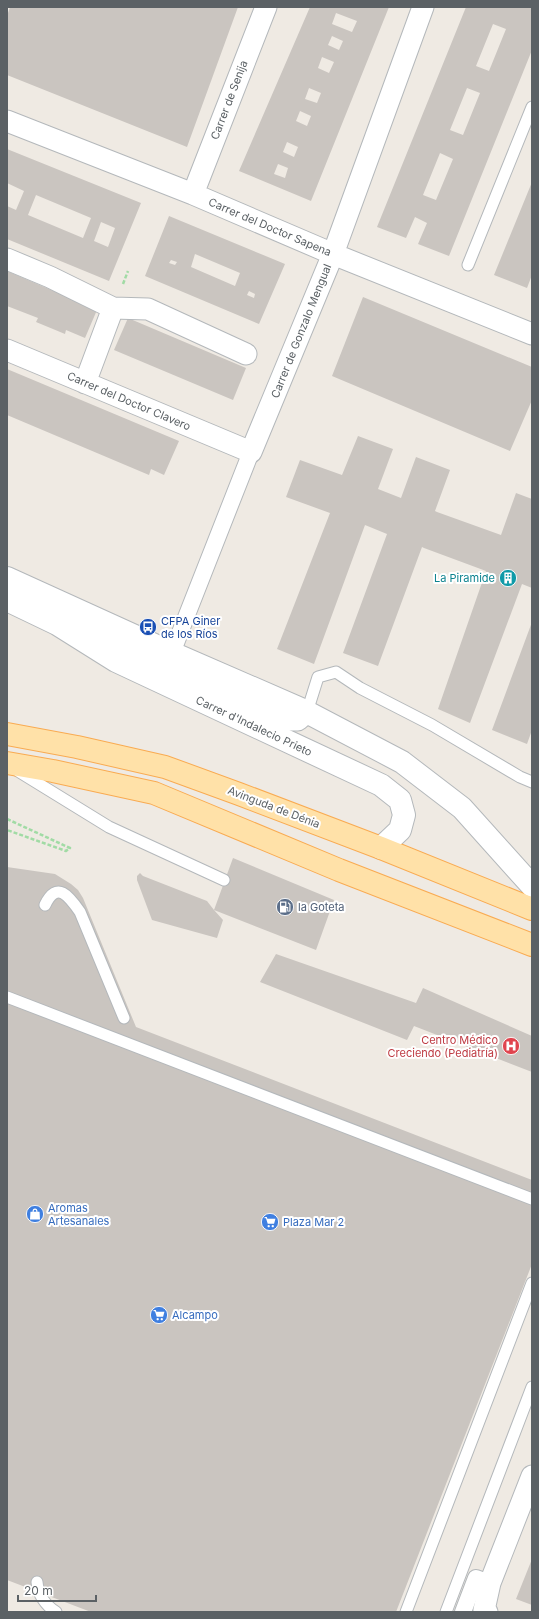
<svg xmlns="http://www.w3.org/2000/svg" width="539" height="1619" font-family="Inter,sans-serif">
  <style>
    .building { fill: #cac5c0; fill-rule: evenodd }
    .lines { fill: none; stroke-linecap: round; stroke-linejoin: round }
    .service-casing { stroke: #b4b8bb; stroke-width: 13 }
    .pedestrian-casing { stroke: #b4b8bb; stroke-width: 18 }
    .minor-casing { stroke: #b4b8bb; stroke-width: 23 }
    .tertiary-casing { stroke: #b4b8bb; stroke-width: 24 }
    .primary-casing { stroke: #f9ab52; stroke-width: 24 }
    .path { stroke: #a1dba5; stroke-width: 2.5; stroke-dasharray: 4 2; stroke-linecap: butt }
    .service { stroke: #fff; stroke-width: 11 }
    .pedestrian { stroke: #fff; stroke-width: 16 }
    .minor { stroke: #fff; stroke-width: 21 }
    .tertiary { stroke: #fff; stroke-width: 22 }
    .primary { stroke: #ffe1a8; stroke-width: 22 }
    .labels { text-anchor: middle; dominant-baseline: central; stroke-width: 4; stroke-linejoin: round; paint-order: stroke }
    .street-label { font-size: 11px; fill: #5b6165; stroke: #fff }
    .culture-label { font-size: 11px; fill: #0d838f; stroke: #fff; text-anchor: end }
    .transit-label { font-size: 11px; fill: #164399; stroke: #fff; text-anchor: start }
    .service-label { font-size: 11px; fill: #4e5e75; stroke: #fff; text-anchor: start }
    .health-label { font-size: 11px; fill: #be3a42; stroke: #fff; text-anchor: end }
    .shop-label { font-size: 11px; fill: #366cbe; stroke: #fff; text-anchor: start }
  </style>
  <rect width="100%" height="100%" fill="#efeae3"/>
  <path class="building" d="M10,7H238L187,147L7,75V16Z
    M310,7H389L311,201L239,171ZM336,13L357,21L352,32L332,24ZM332,36L343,41L339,50L328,45ZM322,57L334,62L329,73L318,68ZM309,88L321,93L317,103L305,99ZM300,111L311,116L307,126L296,121ZM287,142L298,147L294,157L283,152ZM278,164L288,168L285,178L274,174Z
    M466,7H532V50L449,256L418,244L427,223L415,217L406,238L377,227ZM493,24L506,29L489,71L476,66ZM467,88L480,93L463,135L450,130ZM440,153L453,159L436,200L423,195Z
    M7,149L141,203L109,281L7,239V206L16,210L24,191L7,183ZM36,195L91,218L83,238L28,215ZM101,222L115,228L108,247L94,241Z
    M532,182V275L527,288L494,275Z
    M169,216L285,264L259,324L145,276ZM195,254L240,273L235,286L191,267ZM171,260L177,262L175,265L169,263ZM249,291L255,294L254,298L247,295Z
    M7,271L56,292L59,286L97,310L85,338L66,330L65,334L36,322L38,318L7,306Z
    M363,297L532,367V400L510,451L332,376Z
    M128,318L246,368L233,400L114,350Z
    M7,369L179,441L164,475L151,469L149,475L7,415Z
    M358,436L393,449L378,489L401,498L416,457L450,470L435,511L437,512L501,535L516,493L532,499V588L522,584L470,723L438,709L486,571L424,548L422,547L378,666L343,653L387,534L365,525L314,664L277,649L330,513L286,497L300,460L342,475Z
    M532,622V730L527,744L492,730Z
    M233,858L334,900L316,950L214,910L223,920L217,938L152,920L137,880V876L140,873L143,876L207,901L214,910Z
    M7,867L55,874L71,884L78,890L83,898L136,1027L532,1180V1264L396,1612H91L7,1580Z
    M276,954L416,1003L423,988L532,1036V1072L414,1026L407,1040L260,982Z
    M532,1559V1605L516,1599Z"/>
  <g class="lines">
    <defs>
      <path id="service" d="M468,265L532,107
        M307,712L318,677L336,672L360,688L432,725L520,777L532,782
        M18,771L109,827L224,880
        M45,905C57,880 69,896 80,912L124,1018
        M7,997L532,1199
        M37,1582C38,1594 45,1605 56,1612
        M406,1612L532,1283
        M446,1612L532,1387"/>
      <path id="pedestrian" d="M172,653L251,452
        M463,1612L476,1578L490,1583"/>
      <path id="minor" d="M7,121L193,194L333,254L532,334
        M193,194L266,7
        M7,259L50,277L113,308L148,309L246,354
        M7,350L251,452L333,254L423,7
        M85,383L113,308
        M65,627L105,636L168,663L286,720H298L307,712
        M487,1612L484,1610L490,1583L532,1476"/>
      <path id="tertiary" d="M7,578L172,653L301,709L402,762L462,808L532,886
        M7,600L57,624L116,661L381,785L400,800L404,815L400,830L381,848"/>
      <path id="primary" d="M7,734L77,747L165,767L239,794L381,848L532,909
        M7,763L53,771L154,793L339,870L532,945"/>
    </defs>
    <use href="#service" class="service-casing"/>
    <use href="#pedestrian" class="pedestrian-casing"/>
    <use href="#minor" class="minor-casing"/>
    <use href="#tertiary" class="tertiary-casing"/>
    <use href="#primary" class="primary-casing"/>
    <path class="path" d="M123,284L128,271
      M7,819L70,848L66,851L7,830"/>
    <use href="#service" class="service"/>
    <use href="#pedestrian" class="pedestrian"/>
    <use href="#minor" class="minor"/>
    <use href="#tertiary" class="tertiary"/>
    <use href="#primary" class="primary"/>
  </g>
  <defs>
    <symbol id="building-disc" viewBox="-11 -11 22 22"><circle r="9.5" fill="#0f9aa8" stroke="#fff"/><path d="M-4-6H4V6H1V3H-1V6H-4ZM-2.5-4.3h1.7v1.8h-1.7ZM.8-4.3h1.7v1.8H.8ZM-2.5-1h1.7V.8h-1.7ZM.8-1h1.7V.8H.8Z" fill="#fff"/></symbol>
    <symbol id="bus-disc" viewBox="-11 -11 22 22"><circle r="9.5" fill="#1a4fb4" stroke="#fff"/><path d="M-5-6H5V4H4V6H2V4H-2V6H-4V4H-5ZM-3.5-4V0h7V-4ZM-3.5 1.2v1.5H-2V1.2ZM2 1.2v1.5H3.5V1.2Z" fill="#fff"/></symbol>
    <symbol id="fuel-disc" viewBox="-11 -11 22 22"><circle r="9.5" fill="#5c6f8a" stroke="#fff"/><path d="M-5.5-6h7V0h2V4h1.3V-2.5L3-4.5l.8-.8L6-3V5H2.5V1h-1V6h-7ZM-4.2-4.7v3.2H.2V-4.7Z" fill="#fff"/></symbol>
    <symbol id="hospital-disc" viewBox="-11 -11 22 22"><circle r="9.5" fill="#e0444e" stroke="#fff"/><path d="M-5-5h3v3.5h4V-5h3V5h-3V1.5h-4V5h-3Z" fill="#fff"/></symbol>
    <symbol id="shop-disc" viewBox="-11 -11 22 22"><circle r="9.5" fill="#3f7fe0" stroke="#fff"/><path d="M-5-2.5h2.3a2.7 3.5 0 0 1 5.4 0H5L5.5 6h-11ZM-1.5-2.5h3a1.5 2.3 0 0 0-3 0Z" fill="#fff"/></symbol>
    <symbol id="supermarket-disc" viewBox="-11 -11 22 22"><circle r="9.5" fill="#3f7fe0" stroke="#fff"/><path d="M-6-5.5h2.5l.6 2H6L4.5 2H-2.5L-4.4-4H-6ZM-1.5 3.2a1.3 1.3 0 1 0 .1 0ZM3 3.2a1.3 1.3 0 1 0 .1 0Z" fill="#fff"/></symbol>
  </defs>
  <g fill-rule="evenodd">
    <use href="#building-disc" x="498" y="568" width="20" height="20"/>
    <use href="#bus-disc" x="138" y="617" width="20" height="20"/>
    <use href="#fuel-disc" x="275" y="897" width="20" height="20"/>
    <use href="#hospital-disc" x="501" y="1036" width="20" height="20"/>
    <use href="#shop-disc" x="25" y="1204" width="20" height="20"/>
    <use href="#supermarket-disc" x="260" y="1212" width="20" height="20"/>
    <use href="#supermarket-disc" x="149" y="1305" width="20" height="20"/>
  </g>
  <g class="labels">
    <g class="street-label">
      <text transform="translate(229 100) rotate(-69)">Carrer de Senija</text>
      <text transform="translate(270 227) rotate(23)">Carrer del Doctor Sapena</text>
      <text transform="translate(301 331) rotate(-68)">Carrer de Gonzalo Mengual</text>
      <text transform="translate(129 401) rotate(23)">Carrer del Doctor Clavero</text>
      <text transform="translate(254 726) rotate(25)">Carrer d'Indalecio Prieto</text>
      <text transform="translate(274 807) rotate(21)">Avinguda de Dénia</text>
    </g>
    <g class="culture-label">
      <text x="495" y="578">La Piramide</text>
    </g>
    <g class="transit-label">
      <text x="161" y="621">CFPA Giner<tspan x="161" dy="13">de los Ríos</tspan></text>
    </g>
    <g class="service-label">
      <text x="298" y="907">la Goteta</text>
    </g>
    <g class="health-label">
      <text x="498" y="1040">Centro Médico<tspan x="498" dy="13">Creciendo (Pediatría)</tspan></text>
    </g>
    <g class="shop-label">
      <text x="48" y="1208">Aromas<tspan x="48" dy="13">Artesanales</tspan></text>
      <text x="283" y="1222">Plaza Mar 2</text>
      <text x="172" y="1315">Alcampo</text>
    </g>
  </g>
  <rect width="539" height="1619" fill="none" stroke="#5b6165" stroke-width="16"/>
  <path d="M18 1595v6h78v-6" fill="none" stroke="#5b6165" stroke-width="2"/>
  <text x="24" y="1595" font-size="12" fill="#5b6165" stroke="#ffffff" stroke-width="3" paint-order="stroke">20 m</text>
</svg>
